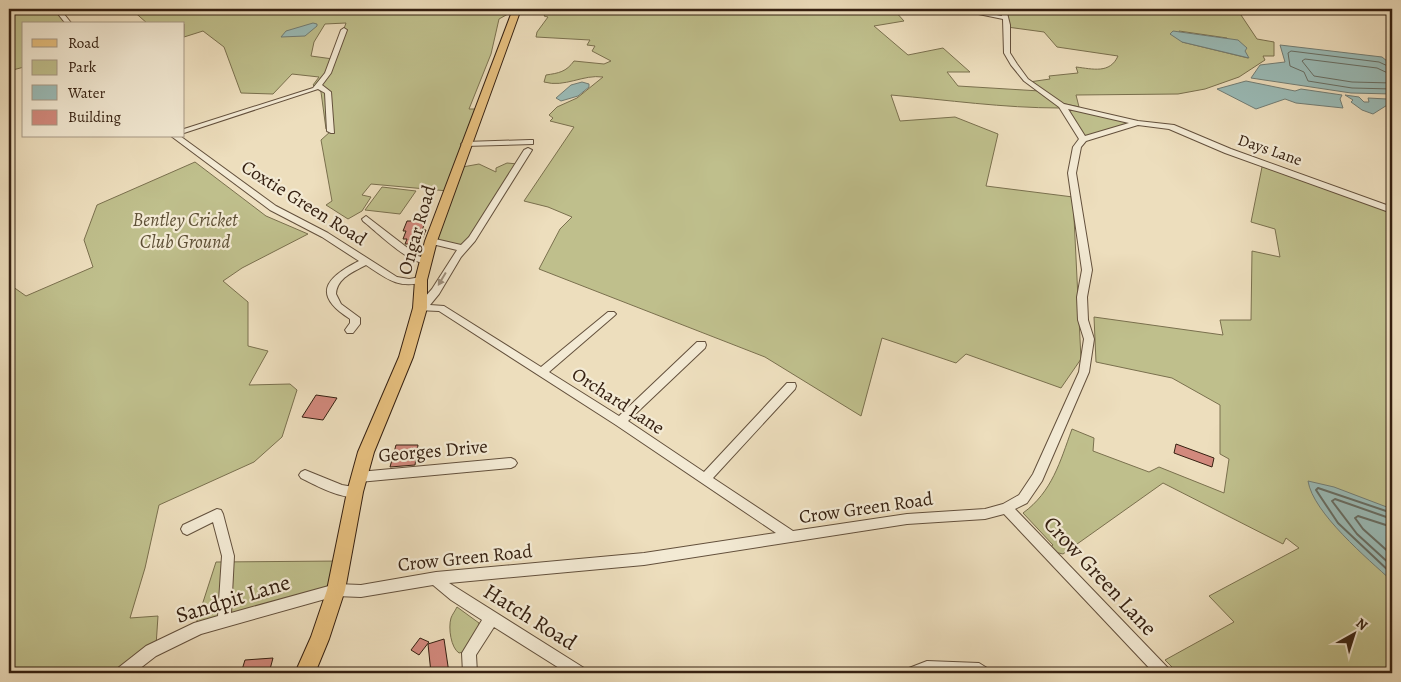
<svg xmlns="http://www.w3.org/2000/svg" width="1401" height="682" font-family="Alegreya,serif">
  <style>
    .green { fill: #bfbf8c; stroke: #7a704e; fill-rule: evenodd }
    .water { fill: #9abbb7; stroke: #727d75 }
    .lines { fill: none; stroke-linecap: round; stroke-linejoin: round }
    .shore-far1 { stroke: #686e64; stroke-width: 1 }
    .shore { stroke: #686e64; stroke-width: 2 }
    .building { fill: #d2897d; stroke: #352011 }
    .minor-casing { stroke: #63503c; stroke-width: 2 }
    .major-casing { stroke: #352011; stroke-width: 2 }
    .minor { fill: #f3ead4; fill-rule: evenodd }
    .major { fill: #e6bf7e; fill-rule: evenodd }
    .oneway { fill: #9e8f7c }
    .labels { text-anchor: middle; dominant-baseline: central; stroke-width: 4.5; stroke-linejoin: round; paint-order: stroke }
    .far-street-label { font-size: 16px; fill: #352011; stroke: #f3ead4 }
    .street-label { font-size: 19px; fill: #352011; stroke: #f3ead4 }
    .park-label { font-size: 19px; font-style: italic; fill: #5e5036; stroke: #f3ead4 }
    .near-street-label { font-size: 22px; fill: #352011; stroke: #f3ead4 }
  </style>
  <rect width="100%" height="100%" fill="#eddebd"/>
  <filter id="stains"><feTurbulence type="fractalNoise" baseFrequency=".004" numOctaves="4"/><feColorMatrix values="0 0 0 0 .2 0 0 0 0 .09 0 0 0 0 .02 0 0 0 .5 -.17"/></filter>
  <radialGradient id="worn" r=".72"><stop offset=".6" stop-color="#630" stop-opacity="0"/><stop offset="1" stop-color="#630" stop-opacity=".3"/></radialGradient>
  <path class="green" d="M9,9H57L69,24H24V67L9,71Z
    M131,9H517L499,19L491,54L469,109H480L457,168L479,164L496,172V168L507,163L518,164L472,239L461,248L431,241L448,191L371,184L362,195L371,197L362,211L348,219L326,205L332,201L321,140L331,131L326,129L321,92L313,85L319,77L292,74L273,94L241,93L224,47L203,31L184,37V24H148ZM346,23L333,59L311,56L314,42L325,24Z
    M546,9H899L894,10L904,21L874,26L908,55L943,48L970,72H947L958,86L1040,91L1029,82L1050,79L1049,76L1078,73L1076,67C1093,69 1110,74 1118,56L1057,47L1044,32L1007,27L1003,9H1119L1138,14L1170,9H1237L1257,39L1274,42V56H1263L1265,60L1239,77L1205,89L1178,94L1076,95L1079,107L1061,103L1056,104L1060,108C1003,108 948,100 891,95L900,121L955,117L998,134L986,186L1073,197L1081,359L1061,388L966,354L956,363L882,338L861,416L765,357L539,269L560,229L572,217L548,207L524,201L574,127L550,121L553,118L549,115L557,107L577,98L603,77C583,74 565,88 544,82L546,75C559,73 566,72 574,61L604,64L611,61L592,51L595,46L587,45L590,40L536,37L537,32L548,17L544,16L546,13L543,10ZM1179,31L1227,38L1248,58L1182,42Z
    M1062,106L1138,123L1083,139Z
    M195,162L266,216L308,234L242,268L223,281L248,302V346L268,351L249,385L290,384L297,390L282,437L254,462L159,505L145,568L130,618L158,616L156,646L123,673H9V284L26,296L93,267L84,240L97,205Z
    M1263,162L1392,210V673H1178L1165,660L1234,622L1209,596L1299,548L1286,538L1283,544L1163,483L1063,554L1046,550L1053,545L1023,513C1052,492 1060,462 1072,429L1094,438L1093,451L1149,472L1159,467L1224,493L1229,459L1220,454V405L1172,378L1096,362L1094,317L1223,335L1220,320H1251L1252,251L1280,257L1275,229L1251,222Z
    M382,187L416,191L400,214L365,210Z
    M342,561L336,590L194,630L216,562Z
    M457,607L479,623V632L467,651L459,653C451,648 448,628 451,618C452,615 455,611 457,607Z"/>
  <path class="water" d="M313,23L317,24V26L305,36L281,37L286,31Z
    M1173,31L1238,40L1247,48L1245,51L1249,58L1182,42L1170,34Z
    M1280,45L1382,57L1392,65V94L1351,93L1251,78L1260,65L1285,62Z
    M1246,81L1295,91L1301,89L1342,95L1340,99L1343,108L1296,103L1285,99L1256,109L1217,89Z
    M582,82L589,84V87L578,96L561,101L556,98L571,85Z
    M1345,95L1359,97L1364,102H1369L1368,98L1387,99L1392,102L1373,114L1362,110L1351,102L1353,100Z
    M1308,481L1334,487L1392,509V581C1368,559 1313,513 1308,481Z"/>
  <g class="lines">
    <path class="shore-far1" d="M1392,68L1379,62L1291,51L1288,53L1290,66L1304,72L1308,81L1352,88L1392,89
      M1392,75L1377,68L1305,59L1302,61L1314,76L1352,82L1392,83"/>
    <path class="shore" d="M1392,513L1318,488L1316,490L1338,523L1392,574
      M1392,519L1335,499L1332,501L1357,534L1392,566
      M1392,527L1358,516L1355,518L1363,529L1392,555"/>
  </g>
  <path class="building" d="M407,221H426L422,230H426L420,244H405L407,239H403L406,231H403Z
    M316,395L337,398L323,420L302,417Z
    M1176,444L1214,458L1212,467L1174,453Z
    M396,445H418L415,465L390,467Z
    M420,638L429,642L419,655L411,650Z
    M444,639L449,673H431L428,644Z
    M273,658L269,673H241L245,660Z"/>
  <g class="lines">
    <defs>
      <path id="minor" d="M54,9H60L72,24H66Z
        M954,9H965L1002,16L1000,9H1006L1010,25V53L1017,64L1028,79L1064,104L1138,121L1174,125L1231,149L1392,207V213L1389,212L1225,153L1169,129L1138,125L1086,141L1081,147L1076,173L1092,270L1087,297L1088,320L1094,339L1089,372L1042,481L1027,503L1015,509L1168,668L1170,673H1154L1004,514L985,519L907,524L644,565L449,583L584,668L586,673H567L494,627L476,655L477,673H463L462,653L482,620L451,600L433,585L361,597L336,596L201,634L156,656L134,673H116L118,668L146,646L194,623L218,616L222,556L213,522L187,535L183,533L181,529L183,525L217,509L221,510L223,514L234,556L231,613L336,584L361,585L436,572L644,553L776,533L616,425L439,311L417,310L415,308L417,306L432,289L457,250L428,243L427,241L428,239L431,238L461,245L469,237L524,150L528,148L532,150L475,241L461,257L439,294L430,305L444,306L541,367L608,312H614L616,314L614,316L549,372L619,416L697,342H705L706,345L705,348L628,421L704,472L787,383H795L796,386L795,389L713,478L793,531L907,514L985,509L1003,504L1019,495L1033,474L1079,372L1084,339L1078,320L1077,297L1082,270L1068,173L1073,147L1079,139L1059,107L1024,81L1011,65L1004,53L1003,19ZM1068,109L1129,123L1085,136Z
        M344,28L347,30L331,73L322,85L331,92L334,133H331L327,131L325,93L318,89L184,133V129L313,88L325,73L341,30Z
        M171,136H180L276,206L328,233L397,277L409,279L421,277L426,280L424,282C398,289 387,279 366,265C353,272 337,278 336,294L341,304L360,318V324L353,333H347L345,330L350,323V319C312,295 325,278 359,261L322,237L270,210Z
        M530,140H533V144L465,146L461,144L465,142Z
        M366,216L418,256L428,259L430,261L428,263C411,266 377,232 363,221L362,219Z
        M511,458L515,460L517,463L515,466L511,468L359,482L355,481L353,477L355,473L359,472Z
        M305,470L342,485L359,488L361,492L359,496C344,501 315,485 301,478L299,475L301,472Z
        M927,661L979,663L987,668L989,673H907L909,668Z"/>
      <path id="major" d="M513,9H521L437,241L427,280V308L413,357L374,452L363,492L345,590L329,639L315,673H295L311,637L327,590L347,492L358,452L399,357L413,308L415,280L425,241Z"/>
    </defs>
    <use href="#minor" class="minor-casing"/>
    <use href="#major" class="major-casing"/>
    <use href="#minor" class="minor"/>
    <use href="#major" class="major"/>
  </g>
  <defs><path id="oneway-solid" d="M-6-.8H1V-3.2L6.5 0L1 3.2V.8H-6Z" transform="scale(1.25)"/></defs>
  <use class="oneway" href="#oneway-solid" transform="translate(442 279) rotate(121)"/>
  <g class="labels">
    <g class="far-street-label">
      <text transform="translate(1270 150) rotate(19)">Days Lane</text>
    </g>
    <g class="street-label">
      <text transform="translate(304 203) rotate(32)">Coxtie Green Road</text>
      <text transform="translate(417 230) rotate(-74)">Ongar Road</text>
      <text transform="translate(618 401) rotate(33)">Orchard Lane</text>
      <text transform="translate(433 451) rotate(-5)">Georges Drive</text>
      <text transform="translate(866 508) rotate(-8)">Crow Green Road</text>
      <text transform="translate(465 558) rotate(-6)">Crow Green Road</text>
    </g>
    <g class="park-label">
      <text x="185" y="220">Bentley Cricket<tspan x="185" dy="22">Club Ground</tspan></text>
    </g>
    <g class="near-street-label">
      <text transform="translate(1100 576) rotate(47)">Crow Green Lane</text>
      <text transform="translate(233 599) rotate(-17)">Sandpit Lane</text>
      <text transform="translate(530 617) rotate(32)">Hatch Road</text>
    </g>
  </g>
  <rect width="1401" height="682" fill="none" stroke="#eddebd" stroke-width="30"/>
  <rect x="10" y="10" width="1381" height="662" fill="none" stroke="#352011" stroke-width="2.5"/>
  <rect x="15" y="15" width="1371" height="652" fill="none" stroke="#352011"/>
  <rect x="22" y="22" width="162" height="115" fill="#f3ead4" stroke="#a79986"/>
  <rect x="32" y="39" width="25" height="8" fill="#e6bf7e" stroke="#a79986"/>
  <text x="68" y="48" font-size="15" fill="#352011">Road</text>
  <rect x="32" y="60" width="25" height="15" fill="#bfbf8c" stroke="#a79986"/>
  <text x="68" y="72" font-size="15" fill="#352011">Park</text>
  <rect x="32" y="85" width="25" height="15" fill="#9abbb7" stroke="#a79986"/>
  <text x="68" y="98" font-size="15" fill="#352011">Water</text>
  <rect x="32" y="110" width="25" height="15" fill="#d2897d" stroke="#a79986"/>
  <text x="68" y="122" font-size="15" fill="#352011">Building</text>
  <g transform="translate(1354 634) rotate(39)" stroke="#f3ead4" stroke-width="4" paint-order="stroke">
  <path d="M0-4L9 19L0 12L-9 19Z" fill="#352011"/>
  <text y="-8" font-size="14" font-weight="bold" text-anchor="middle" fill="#352011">N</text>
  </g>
  <rect width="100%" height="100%" filter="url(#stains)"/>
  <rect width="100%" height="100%" fill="url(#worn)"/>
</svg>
